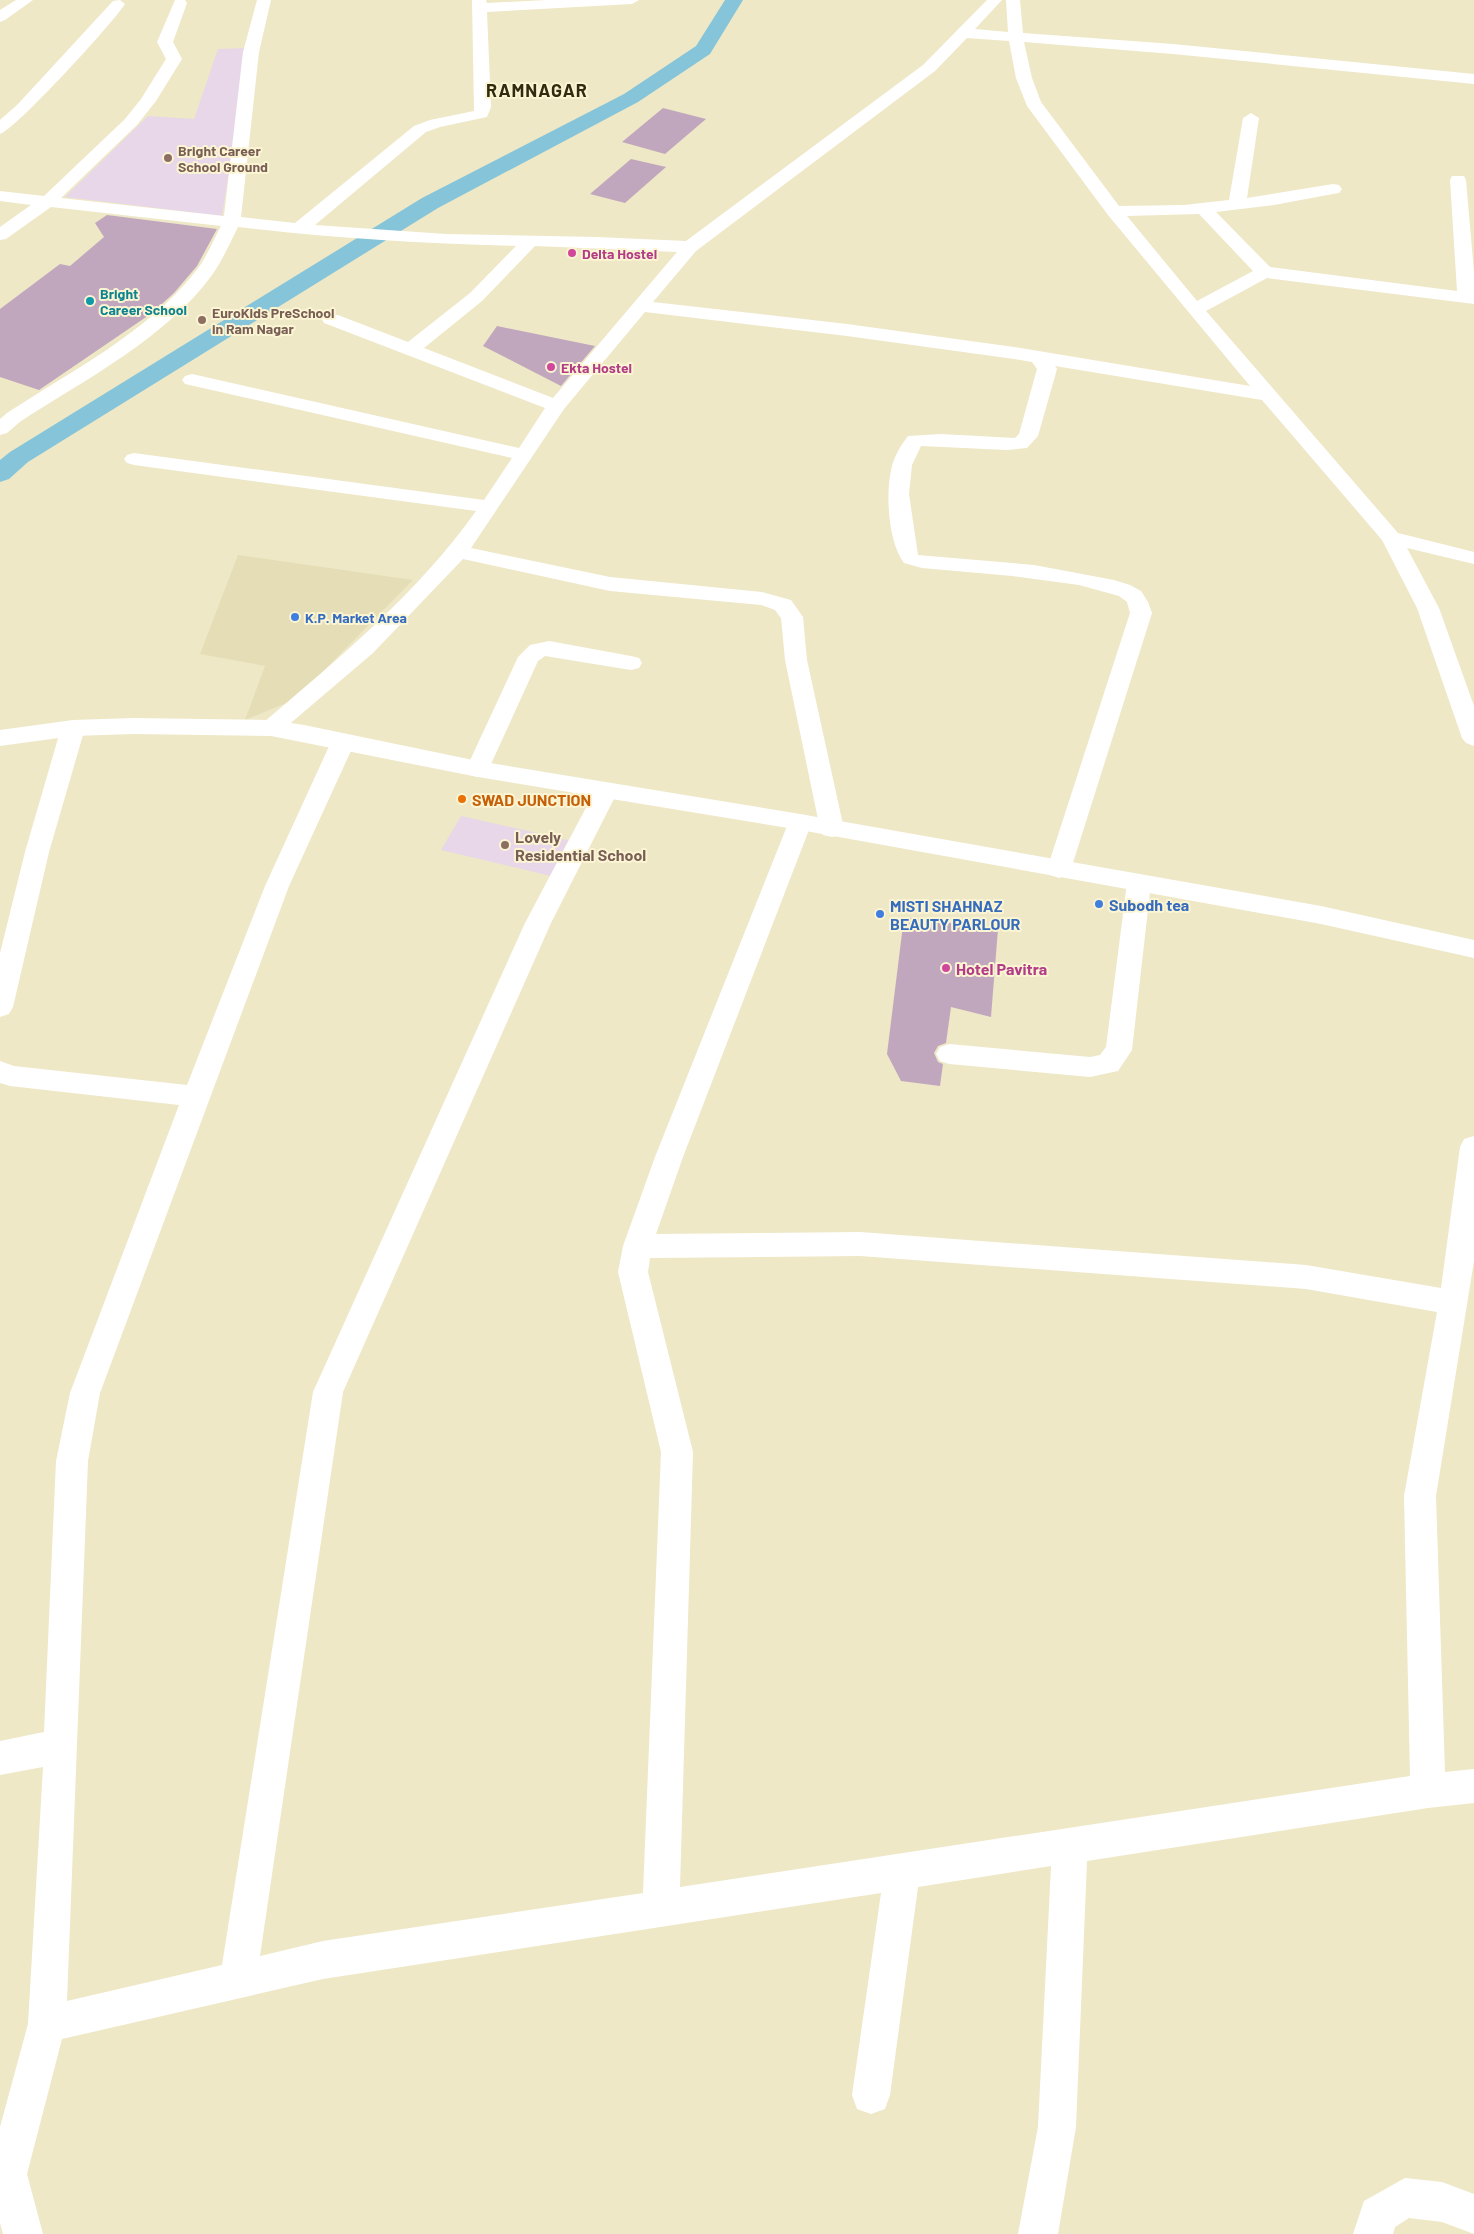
<svg xmlns="http://www.w3.org/2000/svg" width="1474" height="2234" font-family="Barlow,sans-serif">
  <style>
    .built { fill: #e5ddb6 }
    .education { fill: #e8d7e8 }
    .lines { fill: none; stroke-linecap: round; stroke-linejoin: round }
    .canal { fill: #86c5d9; fill-rule: evenodd }
    .building { fill: #c1a7bd }
    .street { fill: #fff; fill-rule: evenodd }
    .secondary { fill: #fff; fill-rule: evenodd }
    .education-dot { fill: #8d6e63; stroke: #fcf5d4; stroke-width: 2 }
    .hotel-dot { fill: #d1479c; stroke: #fcf5d4; stroke-width: 2 }
    .culture-dot { fill: #0f9aa8; stroke: #fcf5d4; stroke-width: 2 }
    .shop-dot { fill: #3f7fe0; stroke: #fcf5d4; stroke-width: 2 }
    .food-dot { fill: #e8710a; stroke: #fcf5d4; stroke-width: 2 }
    .labels { text-anchor: middle; dominant-baseline: central; stroke-width: 4; stroke-linejoin: round; paint-order: stroke }
    .far-education-label { font-size: 14px; font-weight: bold; fill: #785e54; stroke: #fcf5d4; text-anchor: start }
    .far-hotel-label { font-size: 14px; font-weight: bold; fill: #b23c85; stroke: #fcf5d4; text-anchor: start }
    .far-culture-label { font-size: 14px; font-weight: bold; fill: #0d838f; stroke: #fcf5d4; text-anchor: start }
    .far-shop-label { font-size: 14px; font-weight: bold; fill: #366cbe; stroke: #fcf5d4; text-anchor: start }
    .food-label { font-size: 16px; font-weight: bold; fill: #c56008; stroke: #fcf5d4; text-anchor: start }
    .education-label { font-size: 16px; font-weight: bold; fill: #785e54; stroke: #fcf5d4; text-anchor: start }
    .shop-label { font-size: 16px; font-weight: bold; fill: #366cbe; stroke: #fcf5d4; text-anchor: start }
    .hotel-label { font-size: 16px; font-weight: bold; fill: #b23c85; stroke: #fcf5d4; text-anchor: start }
    .far-district-label { font-size: 18px; font-weight: bold; letter-spacing: 1px; fill: #312b10; stroke: #fcf5d4 }
  </style>
  <rect width="100%" height="100%" fill="#eee8c7"/>
  <path class="built" d="M238,555L413,580L296,699L245,720L265,666L200,654Z"/>
  <path class="education" d="M248,48L222,216L65,197L148,116L194,119L218,49Z
    M461,816L568,840L551,876L441,850Z"/>
  <g class="lines">
    <path class="canal" d="M725,0H743L710,54L638,102L438,208L28,462L9,479L0,482V460L10,452L422,198L624,94L696,46Z"/>
  </g>
  <path class="building" d="M663,108L706,119L665,154L622,142Z
    M631,159L666,167L625,203L590,194Z
    M107,215L217,229L197,266L174,293L152,313L39,390L0,377V309L60,264L70,266L104,237L95,223Z
    M497,326L595,346L561,386L483,346Z
    M904,917L998,929L991,1017L951,1007L946,1043L938,1046L934,1053L938,1062L943,1064L940,1086L901,1081L887,1054Z"/>
  <g class="lines">
    <path class="street" d="M16,0H33L5,20L0,22V10Z
      M175,0H185L187,3L173,42L182,59L156,101L137,125L61,198L224,216L243,52L257,0H271L259,52L241,217L295,223L414,126L430,120L474,111L472,0H486L487,3L546,0H639L632,4L487,12L491,107L487,117L440,127L426,132L315,225L446,234L597,237L686,241L923,65L987,0H1002L975,29L1008,32L1006,0H1020L1023,33L1173,44L1474,74V84L1173,54L1024,42L1032,78L1041,102L1119,206L1184,205L1229,200L1243,118L1251,113L1259,118L1247,198L1333,184L1339,185L1342,189L1339,193L1333,194L1274,205L1216,212L1270,267L1457,291L1450,180L1452,176H1464L1466,180L1474,272V304L1267,278L1206,311L1398,533L1474,552V564L1407,548L1439,608L1474,706V746L1466,743L1462,738L1417,608L1382,540L1262,400L1055,366L1057,369L1038,436L1027,448L1007,450L921,446L912,465L909,494L918,555L1034,565L1114,580L1130,585L1141,591L1148,602L1152,613L1071,869L1068,875L1059,878L1050,875L1047,869L1130,613L1127,602L1119,596L1079,585L1012,576L922,568L904,563C888,542 885,493 892,466C895,455 901,445 908,436L941,434L1015,438L1019,434L1037,369L1032,362L1014,359L847,336L645,312L564,409L471,548L610,577L762,592L791,600L803,617L807,660L844,829L841,835L832,837L823,835L820,829L785,660L781,618L775,610L761,605L610,591L463,559L373,653L279,733L271,736L263,733L259,728L263,723C339,658 418,593 476,511L134,465L127,463L124,459L127,455L134,453L484,500L512,458L185,384L182,380L185,376L192,374L519,448L545,408L324,323L322,319L324,315H338L408,342L470,293L516,246C423,244 330,238 238,227C230,243 222,261 212,275C167,337 85,380 21,421L7,433L0,435V419L7,413C71,371 147,333 195,272C206,259 213,241 221,226L51,207L6,239L0,240V227L31,205L0,201V191L44,196L125,119L141,99L166,59L157,42ZM967,38L1009,41L1016,78L1027,106L1108,215L1250,386L1014,347L847,324L653,302L696,251L935,71ZM1199,214L1253,271L1197,301L1127,216ZM535,246L677,252L553,398L424,348L482,301Z
      M113,1L120,0L125,4C113,23 15,130 0,134V120L18,104Z
      M549,641L631,656L639,658L642,663L639,668L631,670L545,656L538,661L486,775L478,777L470,775L466,769L518,657L530,645Z
      M73,720L81,723L85,728L49,852L13,1007L9,1014L0,1017V953L25,852L61,728L65,723Z
      M343,734L351,737L355,742L289,886L100,1393L88,1461L67,2001L222,1965L313,1392L525,923L598,785L606,783L614,785L618,791L551,923L343,1392L260,1956L323,1941L643,1893L661,1452L618,1272L623,1246L655,1157L791,816L800,814L809,816L812,822L683,1157L656,1234L860,1232L1306,1265L1441,1288L1460,1147L1464,1139L1474,1136V1261L1436,1496L1445,1772L1474,1769V1803L1428,1808L1087,1861L1076,2127L1058,2234H1018L1038,2127L1051,1866L918,1887L890,2095L885,2109L871,2114L857,2109L852,2095L881,1893L323,1979L62,2039L27,2174L43,2234H3L0,2223V2127L28,2024L43,1767L0,1775V1741L44,1732L56,1461L70,1393L179,1105L10,1086L0,1083V1061L14,1066L187,1085L265,886L331,742L335,737ZM860,1256L1306,1289L1437,1312L1404,1496L1410,1776L680,1887L693,1452L648,1272L650,1258Z
      M1139,874L1148,877L1151,883L1132,1050L1118,1071L1090,1077L949,1064L940,1061L936,1054L940,1047L949,1044L1090,1057L1100,1055L1106,1047L1127,883L1130,877Z
      M1405,2178L1442,2182L1474,2194V2234L1442,2222L1409,2218L1395,2227L1393,2234H1353L1364,2201Z"/>
    <path class="secondary" d="M134,718L271,720L304,725L478,761L800,814L1321,906L1474,940V958L1321,924L800,830L478,777L271,736L134,734L73,736L0,746V730L73,720Z"/>
  </g>
  <g class="education-dot">
    <circle cx="168" cy="158" r="5"/>
    <circle cx="202" cy="320" r="5"/>
    <circle cx="505" cy="845" r="5"/>
  </g>
  <g class="hotel-dot">
    <circle cx="572" cy="253" r="5"/>
    <circle cx="551" cy="367" r="5"/>
    <circle cx="946" cy="968" r="5"/>
  </g>
  <circle class="culture-dot" cx="90" cy="301" r="5"/>
  <g class="shop-dot">
    <circle cx="295" cy="617" r="5"/>
    <circle cx="1099" cy="904" r="5"/>
    <circle cx="880" cy="914" r="5"/>
  </g>
  <circle class="food-dot" cx="462" cy="799" r="5"/>
  <g class="labels">
    <g class="far-education-label">
      <text x="178" y="150">Bright Career<tspan x="178" dy="16">School Ground</tspan></text>
      <text x="212" y="312">EuroKids PreSchool<tspan x="212" dy="16">in Ram Nagar</tspan></text>
    </g>
    <g class="far-hotel-label">
      <text x="582" y="253">Delta Hostel</text>
      <text x="561" y="367">Ekta Hostel</text>
    </g>
    <g class="far-culture-label">
      <text x="100" y="293">Bright<tspan x="100" dy="16">Career School</tspan></text>
    </g>
    <g class="far-shop-label">
      <text x="305" y="617">K.P. Market Area</text>
    </g>
    <g class="food-label">
      <text x="472" y="799">SWAD JUNCTION</text>
    </g>
    <g class="education-label">
      <text x="515" y="836">Lovely<tspan x="515" dy="18">Residential School</tspan></text>
    </g>
    <g class="shop-label">
      <text x="1109" y="904">Subodh tea</text>
      <text x="890" y="905">MISTI SHAHNAZ<tspan x="890" dy="18">BEAUTY PARLOUR</tspan></text>
    </g>
    <g class="hotel-label">
      <text x="956" y="968">Hotel Pavitra</text>
    </g>
    <g class="far-district-label">
      <text x="537" y="90">RAMNAGAR</text>
    </g>
  </g>
</svg>
